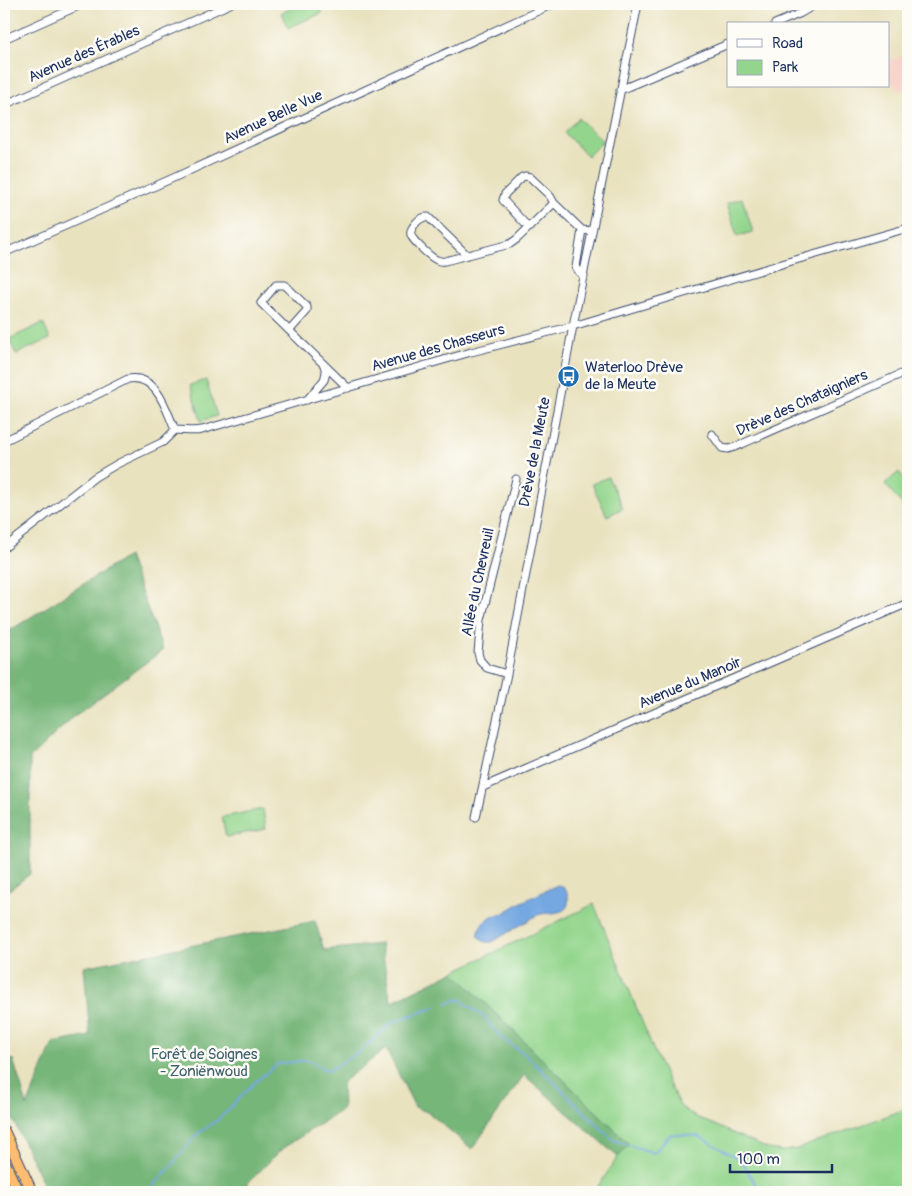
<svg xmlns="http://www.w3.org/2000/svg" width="912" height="1196" font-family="Pangolin,sans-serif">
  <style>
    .built { fill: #f7d1c7 }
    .green { fill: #93d58c; stroke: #578275 }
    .forest { fill: #76b678; stroke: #48726b }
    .water { fill: #75a8e1; stroke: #486ca0 }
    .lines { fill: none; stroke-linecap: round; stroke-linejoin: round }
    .stream { stroke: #75a8e1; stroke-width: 2 }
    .minor-casing { stroke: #3a4a6d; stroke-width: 9 }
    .highway-casing { stroke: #3a4a6d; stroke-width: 12 }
    .minor { stroke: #fff; stroke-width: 7 }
    .highway { stroke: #febc70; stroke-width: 10 }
    .labels { text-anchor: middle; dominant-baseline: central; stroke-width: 5; stroke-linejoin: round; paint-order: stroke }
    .street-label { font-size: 15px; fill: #1b2f5e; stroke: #fdfcf7 }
    .poi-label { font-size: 15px; fill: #1b2f5e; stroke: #fdfcf7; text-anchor: start }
    .park-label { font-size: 15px; fill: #3f616c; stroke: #fdfcf7 }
  </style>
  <rect width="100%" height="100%" fill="#fdfcf7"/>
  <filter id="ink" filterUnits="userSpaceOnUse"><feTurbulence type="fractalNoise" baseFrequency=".02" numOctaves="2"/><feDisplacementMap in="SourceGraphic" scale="10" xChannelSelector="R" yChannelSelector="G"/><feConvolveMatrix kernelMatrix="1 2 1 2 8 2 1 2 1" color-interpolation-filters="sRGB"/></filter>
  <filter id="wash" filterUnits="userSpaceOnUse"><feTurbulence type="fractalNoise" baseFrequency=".0096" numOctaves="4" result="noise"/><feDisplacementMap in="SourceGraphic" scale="20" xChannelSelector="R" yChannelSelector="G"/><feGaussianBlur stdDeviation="1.12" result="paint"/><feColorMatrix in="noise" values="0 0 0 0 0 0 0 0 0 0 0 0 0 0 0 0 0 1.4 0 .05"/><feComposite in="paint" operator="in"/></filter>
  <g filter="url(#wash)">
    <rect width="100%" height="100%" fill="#e9e2bf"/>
    <path class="built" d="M908,54V88L899,91L888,78V60Z"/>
    <path class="green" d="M301,4H318L322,13L288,28L281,13Z
      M578,118L603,141L588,156L564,133Z
      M742,198L753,232L737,236L727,203Z
      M43,323L50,339L16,354L9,339Z
      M206,380L217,416L201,421L190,385Z
      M899,472L908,483V507L906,509L885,484Z
      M608,477L623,508L607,516L592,484Z
      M263,809L266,829L226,837L222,817Z
      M594,904L659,1063L680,1106L692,1115L768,1149L783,1151L797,1149L908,1108V1192H594L618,1157L629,1144L453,972Z"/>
    <path class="forest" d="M128,556L163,650L76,714L30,758V874L4,894V634Z
      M315,921L324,950L381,944L391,1002L453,972L629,1144L618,1157L524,1075L472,1149L429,1113L415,1107L386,1049L342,1082L343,1109L283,1148L239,1192H47L4,1100V1063L13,1059L27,1106L53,1043L90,1036L84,967Z"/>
    <path class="water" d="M558,885C564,887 568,891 568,897C571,915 553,912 541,914C540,914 535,916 534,917L492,942C485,943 482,941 478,936L481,925L492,916L502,914L518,904L553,887Z"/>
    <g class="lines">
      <path class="stream" d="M447,1003L459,999L485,1018L501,1038L525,1054L613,1140L654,1153L671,1134L698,1136L741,1160L760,1192
        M147,1192L169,1169L196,1135L218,1120L253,1084L277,1064L308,1060L328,1071L362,1050L393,1022L436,1007"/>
    </g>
  </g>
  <g filter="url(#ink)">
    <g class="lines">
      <defs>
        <path id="minor" d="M775,24L801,13L816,4
          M4,39L83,4
          M620,90L728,44
          M4,105L230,4
          M529,228L503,200L505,194L522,177L525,176L530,177L550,196L554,203L582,230L592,231
          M582,230L576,267L579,272L584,276
          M4,253L171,179L553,4
          M467,255L428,217C422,217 418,220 415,224C412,228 410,231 411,235C413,241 431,258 437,260C441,262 441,261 445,261L510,244L517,239L554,203
          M290,330L307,311V307L285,285H276L261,303L348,388
          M307,400L324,380L326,373L324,365
          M712,434L722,448L728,449L735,447L908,371
          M4,441L128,379C157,374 166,409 175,430
          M4,548L95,477L117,464L163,442L175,430C185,430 193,432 202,430L471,352L573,326L792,261L908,228
          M507,674L487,668L480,660L478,653L481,620L516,479
          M483,787L908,603
          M476,817L507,674L573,326L638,4"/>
        <path id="highway" d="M4,1131L32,1192
          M4,1161L18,1192"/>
      </defs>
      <use href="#minor" class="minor-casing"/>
      <use href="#highway" class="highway-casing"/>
      <use href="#minor" class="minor"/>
      <use href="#highway" class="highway"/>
    </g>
  </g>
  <defs>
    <symbol id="bus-disc" viewBox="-11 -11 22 22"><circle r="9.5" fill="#1f6fb2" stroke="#fdfcf7"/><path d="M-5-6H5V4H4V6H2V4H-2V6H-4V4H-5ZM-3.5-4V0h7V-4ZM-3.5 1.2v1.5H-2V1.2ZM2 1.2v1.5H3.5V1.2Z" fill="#fff"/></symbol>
  </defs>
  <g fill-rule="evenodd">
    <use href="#bus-disc" x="556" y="364" width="25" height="25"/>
  </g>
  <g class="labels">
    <g class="street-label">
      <text transform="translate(84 54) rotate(-24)">Avenue des Érables</text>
      <text transform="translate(273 117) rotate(-25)">Avenue Belle Vue</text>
      <text transform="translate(438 348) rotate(-16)">Avenue des Chasseurs</text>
      <text transform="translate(802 403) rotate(-24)">Drève des Chataigniers</text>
      <text transform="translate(535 452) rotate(-79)">Drève de la Meute</text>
      <text transform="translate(478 582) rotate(-78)">Allée du Chevreuil</text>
      <text transform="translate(690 683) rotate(-23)">Avenue du Manoir</text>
    </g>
    <g class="poi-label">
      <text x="585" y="367">Waterloo Drève<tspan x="585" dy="17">de la Meute</tspan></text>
    </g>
    <g class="park-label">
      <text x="204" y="1054">Forêt de Soignes<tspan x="204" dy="17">- Zoniënwoud</tspan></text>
    </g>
  </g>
  <rect width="912" height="1196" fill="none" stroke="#fdfcf7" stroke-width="20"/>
  <rect x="727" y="22" width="162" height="65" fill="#fdfcf7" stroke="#a3aaba"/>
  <rect x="737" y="39" width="25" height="8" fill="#ffffff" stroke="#a3aaba"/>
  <text x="772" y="48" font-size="15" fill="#1b2f5e">Road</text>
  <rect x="737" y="60" width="25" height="15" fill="#93d58c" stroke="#a3aaba"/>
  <text x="772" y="72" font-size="15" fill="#1b2f5e">Park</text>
  <path d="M730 1164v8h102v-8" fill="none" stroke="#1b2f5e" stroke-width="2.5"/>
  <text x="737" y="1164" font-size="15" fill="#1b2f5e" stroke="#fdfcf7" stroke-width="4" paint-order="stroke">100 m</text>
</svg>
